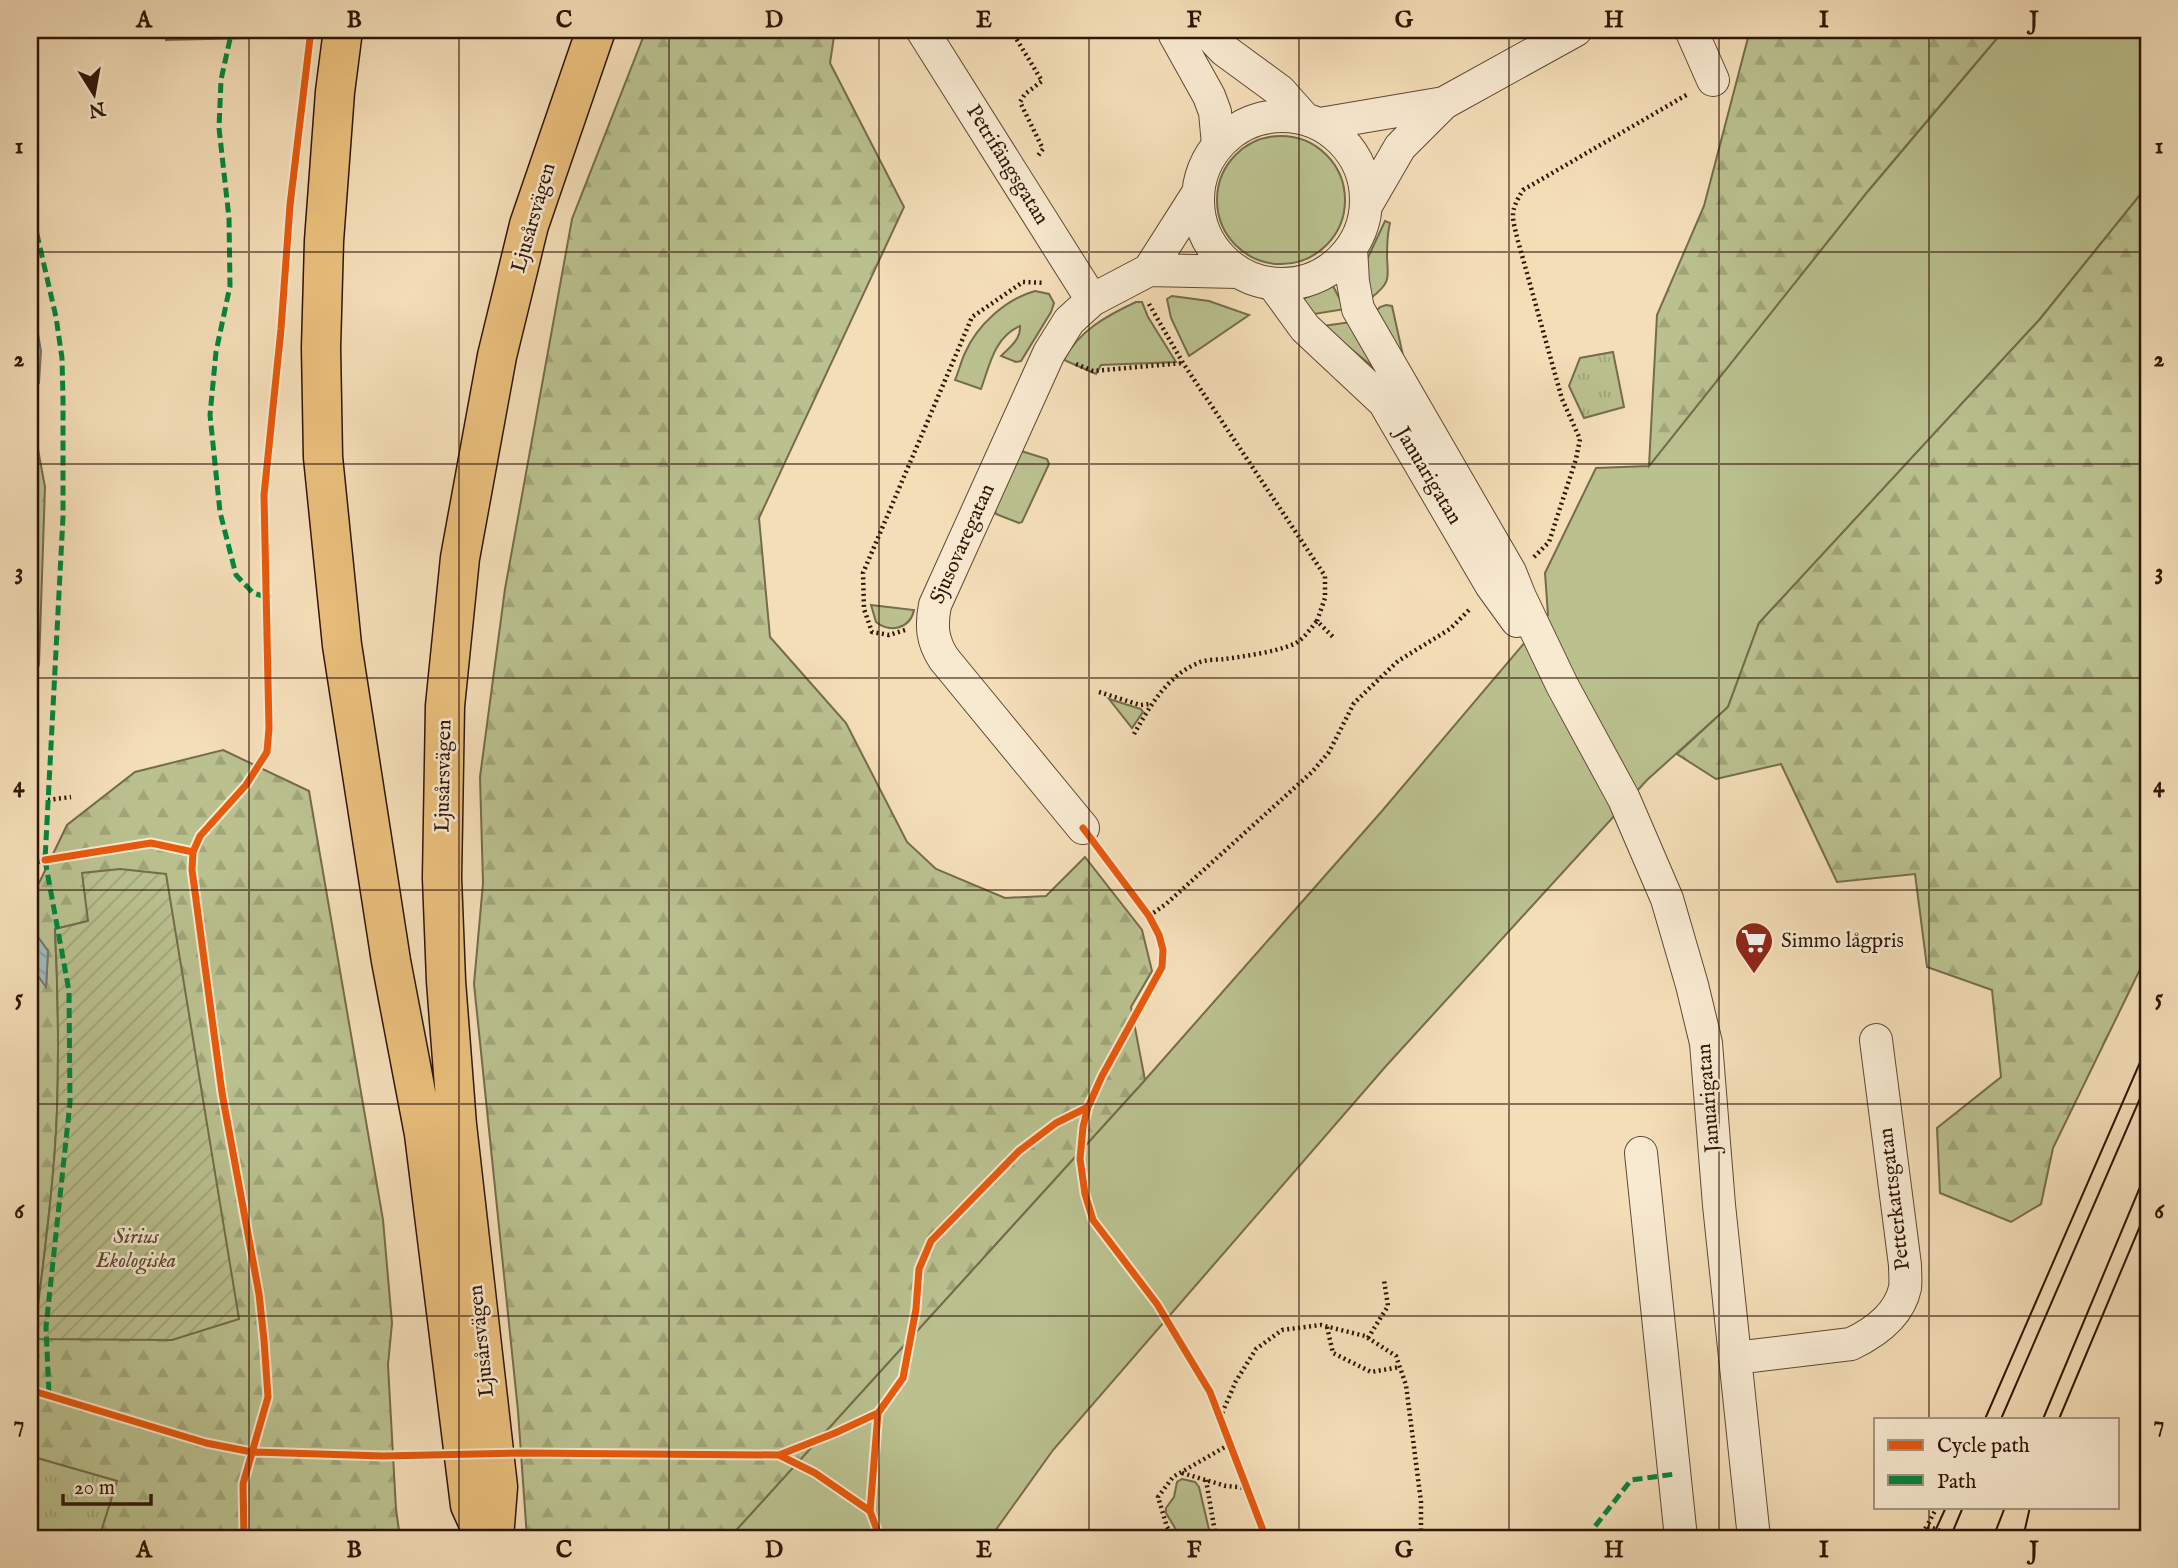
<svg xmlns="http://www.w3.org/2000/svg" width="2178" height="1568" font-family="'IM FELL English',serif">
  <style>
    .grass { fill: #bac18f; stroke: #746c4b; stroke-width: 2 }
    .forest { fill: url(#forest-firs); stroke: #746c4b; stroke-width: 2; fill-rule: evenodd }
    .park { fill: url(#park-tufts); stroke: #746c4b; stroke-width: 2 }
    .garden { fill: url(#garden-furrows); stroke: #746c4b; stroke-width: 2 }
    .water { fill: url(#water-waves); stroke: #737872; stroke-width: 2 }
    .lines { fill: none; stroke-linecap: round; stroke-linejoin: round }
    .stream { stroke: #737872; stroke-width: 9 }
    .minor-casing { stroke: #604833; stroke-width: 34 }
    .major-casing { stroke: #2f1607; stroke-width: 41 }
    .path { stroke: #2f1607; stroke-width: 4.5; stroke-dasharray: 2 3.5; stroke-linecap: butt }
    .minor { stroke: #f8ead1; stroke-width: 32 }
    .major { stroke: #eabf7c; stroke-width: 38 }
    .tram { stroke: #2f1607; stroke-width: 2 }
    .quiet { stroke: #00873e; stroke-width: 5; stroke-dasharray: 10 5; stroke-linecap: butt }
    .cycleway-casing { stroke: #f8ead1; stroke-width: 11 }
    .cycleway { stroke: #e8590c; stroke-width: 7 }
    .grid { fill: none; stroke: #2f1607; stroke-width: 2; stroke-opacity: 0.55 }
    .labels { text-anchor: middle; dominant-baseline: central; stroke-width: 5; stroke-linejoin: round; paint-order: stroke }
    .street-label { font-size: 21px; fill: #2f1607; stroke: #f8ead1 }
    .poi-label { font-size: 21px; fill: #2f1607; stroke: #f8ead1; text-anchor: start }
    .park-label { font-size: 21px; font-style: italic; fill: #594930; stroke: #f8ead1 }
    .neatline { fill: none; stroke: #2f1607; stroke-width: 2.5 }
    .grid-label { font-size: 23px; text-anchor: middle; font-weight: bold; fill: #2f1607 }
  </style>
  <defs>
    <pattern id="forest-firs" width="22" height="20" patternUnits="userSpaceOnUse" patternTransform="scale(1.75)"><rect width="22" height="20" fill="#bac18f"/><path d="M5 1l3.5 6h-7zM16 11l3.5 6h-7z" fill="#a0a57a"/></pattern>
    <pattern id="park-tufts" width="24" height="20" patternUnits="userSpaceOnUse" patternTransform="scale(1.75)"><rect width="24" height="20" fill="#bac18f"/><path d="M3 7l-1-3M5 7V3M7 7l1-3M15 17l-1-3M17 17v-4M19 17l1-3" fill="none" stroke="#a0a57a"/></pattern>
    <pattern id="garden-furrows" width="10" height="10" patternUnits="userSpaceOnUse" patternTransform="scale(1.75)"><rect width="10" height="10" fill="#bac18f"/><path d="M-1 1l2-2M0 10L10 0M9 11l2-2" fill="none" stroke="#a0a57a"/></pattern>
    <pattern id="water-waves" width="16" height="10" patternUnits="userSpaceOnUse" patternTransform="scale(1.75)"><rect width="16" height="10" fill="#a0b9b9"/><path d="M0 5q4-4 8 0t8 0" fill="none" stroke="#8a9e9e"/></pattern>
  </defs>
  <rect width="100%" height="100%" fill="#f4deb8"/>
  <filter id="stains"><feTurbulence type="fractalNoise" baseFrequency=".00286" numOctaves="4"/><feColorMatrix values="0 0 0 0 .2 0 0 0 0 .09 0 0 0 0 .02 0 0 0 .5 -.17"/></filter>
  <radialGradient id="worn" r=".72"><stop offset=".6" stop-color="#630" stop-opacity="0"/><stop offset="1" stop-color="#630" stop-opacity=".3"/></radialGradient>
  <path class="grass" d="M166,30H251V38L166,40Z
    M2004,30H2148V185L2040,319L1759,623L1728,707L1647,780L1386,1066L1053,1450L990,1538H729L1145,1080L1382,811L1548,615L1545,573L1596,468L1649,466L1868,191Z
    M1217 200a64 64 0 1 1 128 0a64 64 0 1 1-128 0Z
    M1385,221L1390,223C1387,234 1387,247 1387,258C1389,280 1389,284 1371,298L1363,268Z
    M1333,286L1345,309L1308,315L1300,302L1305,298Z
    M1035,291L1049,294L1054,303L1051,312L1021,361L1016,362L1001,356C1010,347 1021,339 1020,326C994,338 990,364 981,389L955,380C959,371 961,361 965,353C977,325 1006,299 1035,291Z
    M1172,296L1209,301L1249,315L1189,356L1171,318L1167,299Z
    M1136,302H1142L1148,317L1176,362L1101,365L1096,374L1064,360C1078,331 1108,315 1136,302Z
    M1386,305L1392,306L1404,360L1372,315L1380,307Z
    M1351,322L1376,367H1373L1323,326Z
    M1021,451L1047,459L1049,464L1022,522L1019,523L996,514L995,510Z
    M871,605L914,610C910,629 890,633 876,622Z
    M1109,699L1141,709L1143,712L1132,728Z
    M1182,1479L1195,1482L1199,1487L1211,1538H1181L1166,1513V1508L1174,1497L1177,1482Z"/>
  <path class="forest" d="M646,30H835L830,63L904,207L759,518L770,637L846,723L907,842L936,869L1005,898L1046,896L1085,857L1142,930L1152,971L1131,1007L1145,1080L729,1538H527L518,1411L474,984L483,883L480,777L505,589L572,219Z
    M1750,30H2004L1868,191L1649,466L1657,315L1704,206Z
    M2148,185V953L2053,1148L2041,1204L2011,1222L1940,1193L1937,1128L2001,1077L1992,990L1927,967L1915,874L1837,882L1781,764L1716,779L1677,754L1728,707L1759,623L2040,319Z
    M32,417L45,487L39,665L30,603V418Z
    M223,750L309,791L383,1220L392,1323L388,1365L396,1509L400,1538H99L116,1481L30,1456V965L46,986L48,951L30,926V880L39,883L67,825L135,772ZM88,921L34,1339C43,1263 54,1187 57,1111C59,1050 58,990 55,929Z"/>
  <path class="park" d="M1613,352L1624,407L1584,418L1569,386L1580,358Z
    M30,1456L117,1481L99,1538H30Z"/>
  <path class="garden" d="M120,869L166,874L239,1319L172,1340L34,1339C43,1263 54,1187 57,1111C59,1050 58,990 55,929L88,921L82,873Z"/>
  <path class="water" d="M30,288L41,351L39,383H30Z
    M30,603L39,665L30,681Z
    M30,926L48,951L46,987L30,965Z"/>
  <g class="lines">
    <path class="stream" d="M30,1355L35,1356"/>
    <defs>
      <path id="minor" d="M922,30L1092,300
        M1174,30L1175,35L1209,96L1215,112L1218,145
        M1205,30L1224,50L1280,91L1304,118
        M1691,30L1713,80
        M1198 200a84 84 0 1 1 168 0a84 84 0 1 1-168 0Z
        M1320,124L1444,103
        M1367,204L1400,147L1444,103L1576,30
        M1351,248L1353,282L1358,309L1510,572L1520,597L1562,685L1624,799L1667,899L1692,985L1706,1043L1719,1205L1754,1538
        M1149,270L1238,272
        M1273,284L1305,328L1384,402L1491,585L1517,621
        M1083,828L944,659C932,641 931,626 935,605L1049,353L1069,321L1092,300L1149,270L1198,193
        M1641,1153L1681,1538
        M1735,1358L1851,1344C1874,1333 1899,1316 1905,1288C1906,1281 1905,1273 1905,1265L1876,1040"/>
      <path id="major" d="M343,30L335,92L324,241L321,348L323,457L342,645L391,961L424,1134L470,1505L485,1538
        M494,1538L498,1487L457,1125L446,981L442,878L445,706L460,558L497,356L529,225L596,30"/>
    </defs>
    <use href="#minor" class="minor-casing"/>
    <use href="#major" class="major-casing"/>
    <path class="path" d="M1011,30L1042,81L1025,94L1020,102L1043,149L1037,157
      M1149,304L1183,363L1325,576V598L1317,621L1335,639
      M1076,364L1093,371L1183,363
      M1534,557L1549,542L1576,459L1580,439L1562,399L1518,241C1512,216 1509,213 1523,190L1688,94
      M905,630L889,635L872,632L864,609L863,573L972,317L1023,282L1045,283
      M1099,692L1140,705L1150,704
      M1134,734C1150,706 1167,676 1198,663C1206,659 1217,660 1225,659C1245,656 1276,652 1294,644C1304,639 1310,629 1317,621
      M48,800L71,797
      M1149,916L1166,904L1312,772L1329,752L1354,703L1398,661L1450,629L1471,608
      M1327,1327L1333,1353L1371,1372L1400,1367
      M1368,1338L1388,1306L1384,1280
      M1220,1418L1236,1381L1256,1349L1282,1330L1321,1325L1365,1336L1396,1356L1406,1385L1421,1502V1538
      M1182,1473L1226,1486L1247,1488
      M1206,1480L1216,1538
      M1937,1507L1927,1526L1959,1538
      M1174,1538L1167,1527L1158,1497L1173,1477L1230,1444
      M1919,1538L1927,1526"/>
    <use href="#minor" class="minor"/>
    <use href="#major" class="major"/>
    <path class="tram" d="M1985,1419L2148,1044
      M2001,1419L2148,1080
      M2043,1419L2148,1168
      M2059,1419L2148,1207
      M1932,1538L1946,1507
      M1950,1538L1963,1507
      M1993,1538L2005,1507
      M2023,1538L2030,1507"/>
    <path class="quiet" d="M230,39L221,80L219,128L229,218L230,286L216,352L210,415L220,512L236,575L253,593L266,597
      M30,204L56,317L62,358L63,399V517L45,860L69,991L70,1103L46,1327L49,1394
      M30,863L52,859
      M1586,1538L1631,1480L1675,1474"/>
    <defs>
      <path id="cycleway" d="M1083,828L1149,916L1159,935L1163,950L1162,967L1102,1076L1088,1107L1083,1127L1080,1159L1085,1194L1093,1220L1157,1304L1210,1392L1266,1538
        M45,860L151,843L193,852
        M30,1390L206,1443L252,1452L383,1456L520,1453L779,1455L835,1433L878,1413L903,1378L916,1309L919,1269L931,1241L1019,1151L1056,1123L1088,1107
        M779,1455L815,1473L870,1511L880,1538
        M870,1511L878,1413
        M244,1538L243,1484L268,1397L264,1340L259,1294L222,1093L192,870L193,852L200,836L246,785L267,752L269,728L264,495L281,329L290,205L311,30"/>
    </defs>
    <use href="#cycleway" class="cycleway-casing"/>
    <use href="#cycleway" class="cycleway"/>
  </g>
  <path class="grid" d="M249,30V1538M459,30V1538M669,30V1538M879,30V1538M1089,30V1538M1299,30V1538M1509,30V1538M1719,30V1538M1929,30V1419M30,252H2148M30,464H2148M30,678H2148M30,890H2148M30,1104H2148M30,1316H2148M1929,1507V1538"/>
  <defs>
    <symbol id="supermarket-pin" viewBox="-11 -11 22 30"><path d="M0 17L-7.5 6A9.5 9.5 0 1 1 7.5 6Z" fill="#8f2418" stroke="#f8ead1"/><path d="M-6-5.5h2.5l.6 2H6L4.5 2H-2.5L-4.4-4H-6ZM-1.5 3.2a1.3 1.3 0 1 0 .1 0ZM3 3.2a1.3 1.3 0 1 0 .1 0Z" fill="#fff"/></symbol>
  </defs>
  <g fill-rule="evenodd">
    <use href="#supermarket-pin" x="1732" y="919" width="44" height="60"/>
  </g>
  <g class="labels">
    <g class="street-label">
      <text transform="translate(1007 165) rotate(58)">Petrifängsgatan</text>
      <text transform="translate(534 218) rotate(-74)">Ljusårsvägen</text>
      <text transform="translate(1428 476) rotate(59)">Januarigatan</text>
      <text transform="translate(963 544) rotate(-66)">Sjusovaregatan</text>
      <text transform="translate(444 776) rotate(-89)">Ljusårsvägen</text>
      <text transform="translate(1709 1098) rotate(-95)">Januarigatan</text>
      <text transform="translate(1895 1199) rotate(-97)">Petterkattsgatan</text>
      <text transform="translate(482 1341) rotate(-96)">Ljusårsvägen</text>
    </g>
    <g class="poi-label">
      <text x="1781" y="941">Simmo lågpris</text>
    </g>
    <g class="park-label">
      <text x="136" y="1237">Sirius<tspan x="136" dy="24">Ekologiska</tspan></text>
    </g>
  </g>
  <rect width="2178" height="1568" fill="none" stroke="#f4deb8" stroke-width="77"/>
  <rect x="1874" y="1418" width="245" height="91" fill="#f8ead1" stroke="#a89580" stroke-width="2"/>
  <rect x="1888" y="1440" width="35" height="10" fill="#e8590c" stroke="#a89580" stroke-width="2"/>
  <text x="1937" y="1452" font-size="21" fill="#2f1607">Cycle path</text>
  <rect x="1888" y="1475" width="35" height="10" fill="#00873e" stroke="#a89580" stroke-width="2"/>
  <text x="1937" y="1488" font-size="21" fill="#2f1607">Path</text>
  <g transform="translate(94 94) rotate(169)" stroke="#f8ead1" stroke-width="5" paint-order="stroke">
  <path d="M0-5L12 26L0 18L-12 26Z" fill="#2f1607"/>
  <text y="-10" font-size="19" font-weight="bold" text-anchor="middle" fill="#2f1607">N</text>
  </g>
  <path d="M63 1494v10h88v-10" fill="none" stroke="#2f1607" stroke-width="3.5"/>
  <text x="74" y="1494" font-size="21" fill="#2f1607" stroke="#f8ead1" stroke-width="5" paint-order="stroke">20 m</text>
  <rect x="38" y="38" width="2102" height="1492" class="neatline"/>
  <g class="grid-label">
    <text x="144" y="27">A</text>
    <text x="354" y="27">B</text>
    <text x="564" y="27">C</text>
    <text x="774" y="27">D</text>
    <text x="984" y="27">E</text>
    <text x="1194" y="27">F</text>
    <text x="1404" y="27">G</text>
    <text x="1614" y="27">H</text>
    <text x="1824" y="27">I</text>
    <text x="2034" y="27">J</text>
    <text x="19" y="153">1</text>
    <text x="2159" y="153">1</text>
    <text x="19" y="366">2</text>
    <text x="2159" y="366">2</text>
    <text x="19" y="579">3</text>
    <text x="2159" y="579">3</text>
    <text x="19" y="792">4</text>
    <text x="2159" y="792">4</text>
    <text x="19" y="1005">5</text>
    <text x="2159" y="1005">5</text>
    <text x="19" y="1218">6</text>
    <text x="2159" y="1218">6</text>
    <text x="19" y="1431">7</text>
    <text x="2159" y="1431">7</text>
    <text x="144" y="1557">A</text>
    <text x="354" y="1557">B</text>
    <text x="564" y="1557">C</text>
    <text x="774" y="1557">D</text>
    <text x="984" y="1557">E</text>
    <text x="1194" y="1557">F</text>
    <text x="1404" y="1557">G</text>
    <text x="1614" y="1557">H</text>
    <text x="1824" y="1557">I</text>
    <text x="2034" y="1557">J</text>
  </g>
  <rect width="100%" height="100%" filter="url(#stains)"/>
  <rect width="100%" height="100%" fill="url(#worn)"/>
</svg>
